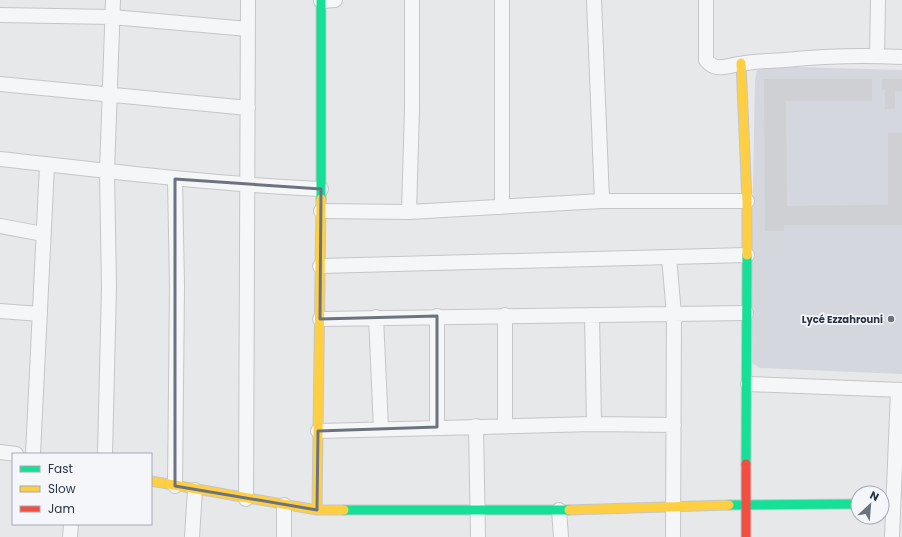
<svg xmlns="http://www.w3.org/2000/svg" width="902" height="537" font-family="Poppins,sans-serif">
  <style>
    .built { fill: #d4d7dd }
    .building { fill: #ced0d3 }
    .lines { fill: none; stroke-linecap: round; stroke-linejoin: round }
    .street-casing { stroke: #c4c6c8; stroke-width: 16 }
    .fast-casing { stroke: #c4c6c8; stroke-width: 11 }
    .slow-casing { stroke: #c4c6c8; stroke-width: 11 }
    .jam-casing { stroke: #c4c6c8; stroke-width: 11 }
    .street { stroke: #f5f6f7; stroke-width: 14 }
    .fast { stroke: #16e098; stroke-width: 9 }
    .slow { stroke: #ffcf43; stroke-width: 9 }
    .jam { stroke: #f24e42; stroke-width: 9 }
    .marked { fill: none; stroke: #6c737f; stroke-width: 3; stroke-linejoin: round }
    .poi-dot { fill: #6c737f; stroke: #f4f6f9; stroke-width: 1.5 }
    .labels { text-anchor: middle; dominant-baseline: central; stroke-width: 3.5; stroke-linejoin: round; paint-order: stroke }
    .poi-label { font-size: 10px; font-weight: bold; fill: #2b3445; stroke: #f4f6f9; text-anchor: end }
  </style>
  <rect width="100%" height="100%" fill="#e6e8ea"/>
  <path class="built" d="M762,66L902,70V374L760,368L752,363L750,353L755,80L757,71Z"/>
  <path class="building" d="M764,79H872V101H786L787,206L888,205V133H902V225H784V231H765Z
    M882,79H902V91H895V109H885V90H882Z"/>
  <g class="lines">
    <defs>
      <path id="street" d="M502,0V207
        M594,0L602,201
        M706,0V60C715,72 727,66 739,64C754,61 770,61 785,60C824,56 863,55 902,57
        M321,1L335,0
        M0,15L112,17L248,29
        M877,56L878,0
        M0,84L248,108
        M0,159C107,171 213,184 321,189
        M175,179L177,286L175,486
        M321,211L409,212L602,201H747
        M409,212L412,108V0
        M0,226L43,234
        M669,257L674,314L673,537
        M320,266L747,255
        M0,311L40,314
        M592,315L594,424
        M376,317L381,429
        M320,319L746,313
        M748,384L902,390
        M476,426L478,537
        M505,426V315
        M437,427V316
        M318,431L594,424L674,425
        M0,452L16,454
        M33,454L47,165
        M105,454L109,287L107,172L113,0
        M246,499L248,0
        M284,505V537
        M559,510L561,537
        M70,537L71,524
        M192,537L195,490
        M892,537L898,390"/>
      <path id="fast" d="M321,199V0
        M746,464L747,255
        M729,505L858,504
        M344,510H569"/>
      <path id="slow" d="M741,63L747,201V255
        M151,481L317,510H344
        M317,510L321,199
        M569,510L729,505"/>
      <path id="jam" d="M746,537V464"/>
    </defs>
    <use href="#street" class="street-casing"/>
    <use href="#fast" class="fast-casing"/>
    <use href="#slow" class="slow-casing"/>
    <use href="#jam" class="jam-casing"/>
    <use href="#street" class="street"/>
    <use href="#fast" class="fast"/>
    <use href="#slow" class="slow"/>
    <use href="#jam" class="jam"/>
  </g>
  <path class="marked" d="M175,179L321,189L320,319L437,316V427L318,431L317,510L175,486Z"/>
  <circle class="poi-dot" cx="891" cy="319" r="4"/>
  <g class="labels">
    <g class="poi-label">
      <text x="883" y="319">Lycé Ezzahrouni</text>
    </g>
  </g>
  <rect x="12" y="453" width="140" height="72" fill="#f4f6f9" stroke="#a4a8b1"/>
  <rect x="20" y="466" width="20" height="6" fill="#16e098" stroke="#a4a8b1"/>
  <text x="48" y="473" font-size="12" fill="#2b3445">Fast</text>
  <rect x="20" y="486" width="20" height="6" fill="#ffcf43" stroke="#a4a8b1"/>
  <text x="48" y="493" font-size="12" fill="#2b3445">Slow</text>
  <rect x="20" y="506" width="20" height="6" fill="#f24e42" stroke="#a4a8b1"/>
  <text x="48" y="513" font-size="12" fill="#2b3445">Jam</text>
  <g transform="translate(870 505) rotate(26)"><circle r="19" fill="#f4f6f9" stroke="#a4a8b1"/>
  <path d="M0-3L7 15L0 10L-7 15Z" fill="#6c737f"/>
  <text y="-6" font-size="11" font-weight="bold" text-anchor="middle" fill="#2b3445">N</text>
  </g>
</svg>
